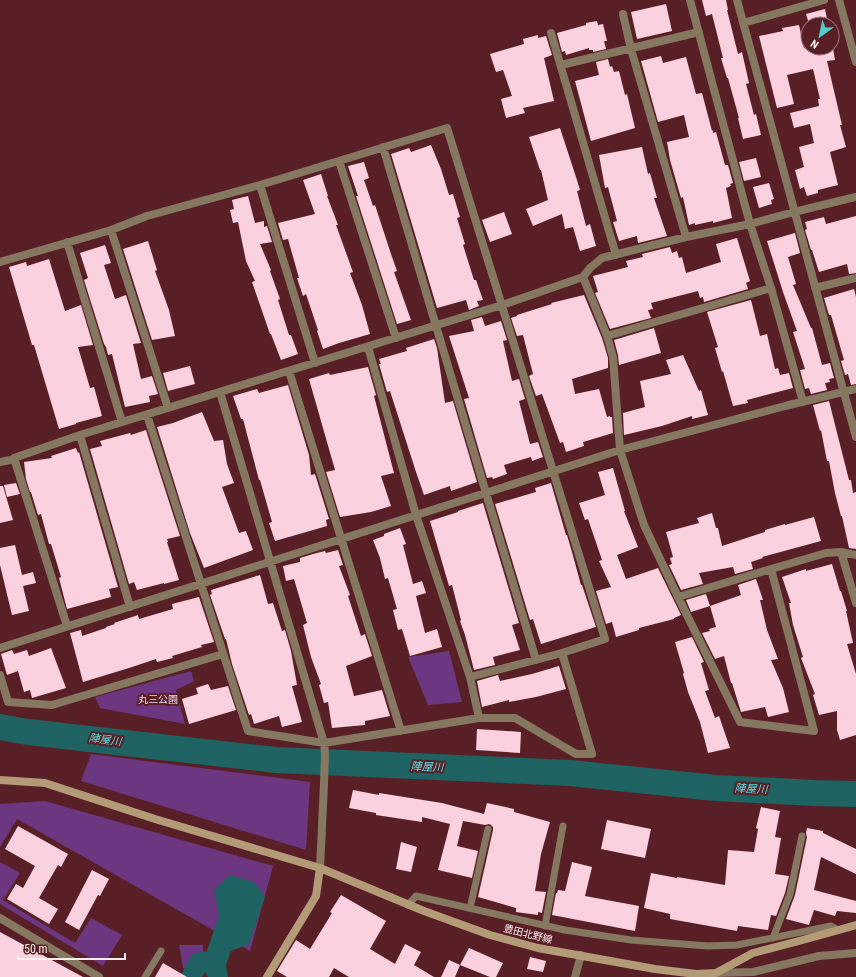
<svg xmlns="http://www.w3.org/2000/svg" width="856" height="977" font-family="'Roboto Condensed','Noto Sans JP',sans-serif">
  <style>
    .green { fill: #6c3681 }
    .water { fill: #1e6262 }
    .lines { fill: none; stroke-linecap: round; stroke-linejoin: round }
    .river { stroke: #1e6262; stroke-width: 26 }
    .building { fill: #fbd1df }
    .lane { stroke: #867761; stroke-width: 7 }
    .street { stroke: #867761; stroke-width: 8 }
    .secondary { stroke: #b49b78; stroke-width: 8 }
    .labels { text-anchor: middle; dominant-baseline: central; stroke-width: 4; stroke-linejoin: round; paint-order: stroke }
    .park-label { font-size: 10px; fill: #ecdaf4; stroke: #582026 }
    .street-label { font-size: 10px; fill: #fceded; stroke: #582026 }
    .water-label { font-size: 11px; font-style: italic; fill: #58e1e2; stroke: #582026 }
  </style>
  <rect width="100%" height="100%" fill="#582026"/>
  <path class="green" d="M449,651L462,702L428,705L408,657Z
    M191,671L194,681L176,690L185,724L100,708L95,697Z
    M91,754L310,782L306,850L81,781Z
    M45,801L273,866L250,951L17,819L0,847V804Z
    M0,862L20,873L3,900L75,943L91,918L122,935L103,966L0,904Z
    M179,945H203L204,968H183Z"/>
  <path class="water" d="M230,875L254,882L265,896L249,944L231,951L226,965L228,977H208L205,972L202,977H180L192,954L207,951L219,915L214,890Z"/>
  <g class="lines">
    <path class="river" d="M0,727L28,732L276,760L570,773L716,788L814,793L856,794"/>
  </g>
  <path class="building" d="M702,0H726L728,10H727L738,54L742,52L749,83L746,84L754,115L756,114L761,135L743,139L738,118H739L728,78H727L721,58H723L712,14L706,16Z
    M666,4L672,31L637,39L631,12Z
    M825,9L828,24H809L806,14Z
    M597,21L598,25L603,24L607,41H604L606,49L593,52V50H589V48L566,55L565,51L562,52L557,33L586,25V23Z
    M799,25L804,48H833L835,60L827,61L842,125H840L846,147L830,152L838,185L818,190V193L807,196L804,187L800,189L795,170L804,167L799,147L814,143L810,124L794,128L790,113L819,106L818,99H820L813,69L787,75L794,104L777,108L759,36L783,31L782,28Z
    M538,35V38L546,36L552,55L544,58L554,101L523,108L525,113L506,118L501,99L512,96L503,70L496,72L490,54L524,44L523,39Z
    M661,56L663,63L686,57L696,94L702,93L712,131L713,130V133L716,132L725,165H728L733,183L730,184L731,186L726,188L732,218L713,223V221L695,225V223L689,225L683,197L681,198L670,160L667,142L689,137L684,115L658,122L641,61Z
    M608,59L610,67L612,66L614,72L619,71L625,95L627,94L635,128L591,141L575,81L599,75L596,62Z
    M560,128L576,177L580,190L577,191L586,226L590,224L596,246L580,251L573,227L565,229L562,214L533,226L526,209L548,200L541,170H540L529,137Z
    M431,145L441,169L449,195L453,194L460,217L457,218L465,244L463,245L474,280H476L483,300L477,301L479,306L469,310L466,300L437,308L391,154L409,148L411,152Z
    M642,147L648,174L650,173L657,198H654L667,236L638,243L637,236L619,241L613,222L617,221L608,187L605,188L599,155Z
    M756,158L761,177L744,181L739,162Z
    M364,162L369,178L364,180L373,206L375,205L391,254L397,271L394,272L411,320L397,324L356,196H358L348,166Z
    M321,174L328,196H327L338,225H336L353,272L350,273L362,305L370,334L339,343L323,349L317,331L318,330L306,294L303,296L297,278H299L288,239L283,240L278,223L315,214L303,180Z
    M769,183L774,199L771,200L772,204L759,208L753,187Z
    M248,196L255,223L264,221V227L267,226L272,242L260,244L271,270L270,271L280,299L278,300L289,335H291L298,354L281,360L271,334H270L252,282L255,281L246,261L238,222L233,223L230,210L234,209L232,200Z
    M504,212L512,234L490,242L482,220Z
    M856,216V273L849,274L847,264L819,272L812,250H811L805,230L807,229L805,222L824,217L826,224Z
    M795,233L800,253L788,257L796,284L793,285L811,328H812L822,365L830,363L834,378L829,379L830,382L825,383L827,390L811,394L809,388L805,389L800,370L805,369L793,332L797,331L783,292L767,241Z
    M737,238L750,281L746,283L748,289L704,302L703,297L700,298L698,291L651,303L653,309L648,310L651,318L610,329L595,293L598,292L593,276L628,267L626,261L643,257L642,254L670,247L672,253L677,251L679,258L682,257L686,273L721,262L716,244Z
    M148,241L157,270L155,271L169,310L175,336L152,340L123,249Z
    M105,245L111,263L104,265L115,299L126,295L141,343L133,344L141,379L152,376L158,394L149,396L150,402L125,407L112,354L108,355L106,347L104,344L84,280L88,278L80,253Z
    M49,259L65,311L81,305L93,345L78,347L90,388L94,387L102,416L76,423V424L59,429L34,345H32L9,267L26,262L27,266Z
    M854,289L856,297V384L851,385L848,374L845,375L841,361L844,360L831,315H829L824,298Z
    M584,295L602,338L608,358V368L572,379L575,394L599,389L607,417L610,416V417H612L613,433L583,442L584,446L566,452L563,442L560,443L542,394L536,396L529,376L533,374L523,335L517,336L511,318L517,316V315L552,304L551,303Z
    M751,300L760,336L767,334L775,369L778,368L780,375L789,373L793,388L747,400L748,403L733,406L723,371L722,372L715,348L718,347L707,312Z
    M482,317L485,326L501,321L507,340L503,341L512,381L519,379L525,399L519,401L530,444L538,442L543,457L532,461L531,457L504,465L507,474L493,479L492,477L487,478L464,399L469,398L449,336L474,331L471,320Z
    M654,328L661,353L619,365L618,355L614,340Z
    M434,339L437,348L445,403L453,401L477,482L451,491L450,486L424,495L416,472L390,391L387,392L379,364H381L379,359L407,351L406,348Z
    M683,355L699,391L701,390L708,415L692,419V416L662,426L624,435L623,413L645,407L640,381L671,374L666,360Z
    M190,366L195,384L168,391L163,373Z
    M368,367L376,395L374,396L394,473L381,476L391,506L371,512L340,517L326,472L335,470L309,379L329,373L330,375Z
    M288,385L309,455L311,475L315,474L329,519L326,520L327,526L275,541L269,523L272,522L260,480H259L243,419H241L233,396L257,389L259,393Z
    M829,401L849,480H851L853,493L856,492V549L849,548L842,516H841L835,493L829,461H827L821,430L820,431L813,405Z
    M202,412L214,441L223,440L227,464L234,483L222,487L239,533L246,531L253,550L204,568L190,533L157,427L173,423Z
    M146,430L180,536L167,539L168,542H167L179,580L164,584V583L137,590L134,582L129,584L90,449L102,446L100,441L130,433L131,435Z
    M76,448L78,453L79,452L118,587L109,589L111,597L67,609L59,578L61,577L51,544H49L41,514L38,515L31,492H30L26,479L24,462L52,458L51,456Z
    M613,468L625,511H624L638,547L617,555L626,579L658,568L681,615L674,618V619L639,628V630L616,637L612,622L606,624L596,591L611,587L599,561L602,560L588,519L585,520L579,503L605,495L598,472Z
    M16,483L20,494L7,497L4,485Z
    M551,483L566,535H567L572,552L581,585H582L596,627L541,644L533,619L530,620L495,504L536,492L535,488Z
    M0,486H3L13,520L0,523Z
    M483,503L519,623L512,625L520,650L493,657L495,665L474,670L465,635L460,621L461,620L452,585L449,586L430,521L458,512V511Z
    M712,513L716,528H718L722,546L765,532V530L785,524V525L814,517L821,541L762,557L763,558L751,562L753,569L735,574L733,567L699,573L703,584L681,590L669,565L672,564L670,558L673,557L666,532L699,523L697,518Z
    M400,528L406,544L403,545L413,584L422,581L426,593L416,596L425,633L437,629L442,647L410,656L402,629L398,630L393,610L397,609L388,578L385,579L380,558L373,540L384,536V534Z
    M15,545L22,575L33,572L36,583L23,586L29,611L12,615L0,565V548Z
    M338,550L343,565L339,566L350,595L348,596L361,636L365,634L372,656L346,666L354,696L382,690L390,716L365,721V725L332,728L328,702L324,703L319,685L321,684L311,657L303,625L307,623L294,579L286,581L283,566L300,562V558L313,554L325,551L326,553Z
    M832,564L840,591H841L847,611H846L853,643L847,644L856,674V735L840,740L837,730V711L819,715L813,695L815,694L801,658L803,657L793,625L789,603H791L782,577L806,569V571Z
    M260,575L268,604L273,603L282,631L285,630L291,651L297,685L292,686L302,722L282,727L279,716L254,724L251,714L249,715L232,664L226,639H225L210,595L212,594L211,590Z
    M756,579L763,600H760L767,630L778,659L771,660L783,688L789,712L768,717L765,707L741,712L732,683H731L724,656L715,659L702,633L710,631L709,629L716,627L710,606L741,595L738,585Z
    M706,594L710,606L691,612L686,600Z
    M199,597L214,642L201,645L202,647L172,656L173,658L157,662L156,659L129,668L83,682L70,633L81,630L82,636L106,628V627L115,624L114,623L138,615L139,619L173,609L172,604Z
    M692,637L704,662L701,663L709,690L705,691L715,718L719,716L730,748L708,753L700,722L688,692L683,674L684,673L675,642Z
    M51,648L66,688L32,698L30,690L24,692L18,671L7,675L1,654L12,650L14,654L27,650L29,656Z
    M559,666L566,689L536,697L509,702V700L482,707L477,681L498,675L500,681L532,674Z
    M208,684L211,690L228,686L236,710L189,724L182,699L198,694L196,688Z
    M477,729L521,732L520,753L476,750Z
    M353,790L379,795V793L442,803L484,814L487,803L514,809V812L550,822L541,854L535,891L546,892L542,913L538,912V915L516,912V908L478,897L493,830V827L491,825L489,824L485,825L463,821L457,846L478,851L472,878L438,870L450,824L422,817V822L376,815V813L349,808Z
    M761,807L780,811L775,837L781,838L775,874L789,876L785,893L776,916L771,915L768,930L738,926L737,931L670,919V914L644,908L651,873L677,878V877L725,885L728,850L754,852L758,829L756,828Z
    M607,820L651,829L645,858L601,849Z
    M18,826L68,854L61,867L58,865L39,898L58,909L49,924L7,899L16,884L23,888L35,866L5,849Z
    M807,828L823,831V833L856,849V874L821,857L814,890L856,901V913L837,911L835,916L814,910L809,925L786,919L795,895L807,837L806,833Z
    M401,842L417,847L411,872L396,869Z
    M572,862L592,867L585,896L639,906L635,931L552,915L556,893H557L558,890L565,891Z
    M92,870L109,879L100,896L98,895L79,930L65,922Z
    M341,895L386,921L370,949L395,964L405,944L421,952L414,965L434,977H349L334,968L329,977H287L277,971L296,940L310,949L332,913L330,912Z
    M0,932L83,977H0Z
    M469,948L503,963L496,977H490L460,965Z
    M530,957L546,961L543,972L527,969Z
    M449,960L460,965L455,977H441Z
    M163,963L187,977H155Z"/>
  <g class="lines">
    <path class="lane" d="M408,905L416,896L565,930L631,940L708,946L737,945L831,926L838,930
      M470,908L488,829
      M545,926L563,826
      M773,938L790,894L802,836
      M145,977L161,951"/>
    <path class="street" d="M690,0L750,224L771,288L803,402
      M737,0L856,437
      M839,0L856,62
      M623,14L631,49L686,237
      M743,23L824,0
      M551,33L616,255
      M561,65L699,32
      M383,147L436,326L536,660
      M339,161L396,338
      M260,185L315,363
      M111,230L168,408
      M67,242L122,422
      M0,262L111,230L147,216L260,185L447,128L605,639L562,653L592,754H576L515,718H479L324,743L248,731L147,415
      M583,277L607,336L613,357L620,450L644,525L678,597L740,722L814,731L771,569
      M815,288L856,278
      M607,336L771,288
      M368,347L416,515L470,677L479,718
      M289,371L401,731
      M220,392L324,743L325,754L324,784L320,868
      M80,435L130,607
      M0,462L15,459
      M841,552L856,603
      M678,597L771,569L826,553L841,552L856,555
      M67,626L14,458L80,435L502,305L583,277L590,268L602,258L686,237L750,224L794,212L856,197
      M0,648L620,450L785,406L856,389
      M0,675L8,702L52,705L223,654
      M470,677L562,653
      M0,918L99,977
      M716,973L753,972L819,956L856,953
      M575,977L581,955"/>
    <path class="secondary" d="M0,780L45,783L155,819L320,868L424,911L490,935L538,948L655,969L696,974L716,973L753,953L799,941L856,925
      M267,977L316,896L320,868"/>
  </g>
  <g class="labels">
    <g class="park-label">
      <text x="158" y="699">丸三公園</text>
    </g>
    <g class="street-label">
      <text transform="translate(528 934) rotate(14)">豊田北野線</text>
    </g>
    <g class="water-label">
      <text transform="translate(105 740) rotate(7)">陣屋川</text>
      <text transform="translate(427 767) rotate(2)">陣屋川</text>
      <text transform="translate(751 789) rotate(3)">陣屋川</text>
    </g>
  </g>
  <g transform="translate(820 36) rotate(213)"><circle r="19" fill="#582026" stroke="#9a7276"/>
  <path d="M0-3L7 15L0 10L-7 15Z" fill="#52cdce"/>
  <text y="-6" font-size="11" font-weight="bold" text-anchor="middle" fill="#fceded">N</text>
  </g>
  <path d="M18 953v6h107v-6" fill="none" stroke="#fceded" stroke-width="2"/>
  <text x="24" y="953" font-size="12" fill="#fceded" stroke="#582026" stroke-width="3" paint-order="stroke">50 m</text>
</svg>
